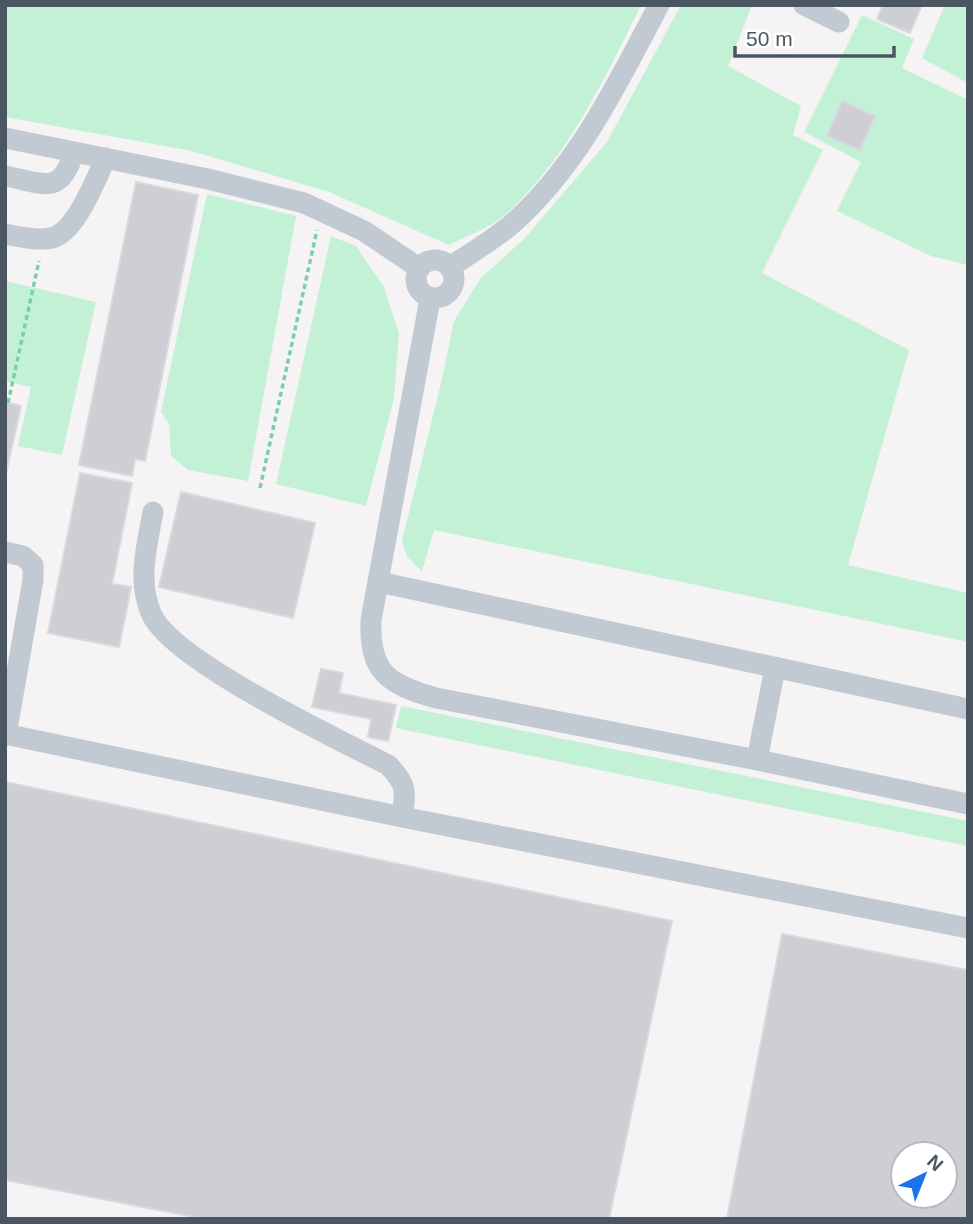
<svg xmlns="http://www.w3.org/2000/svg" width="973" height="1224" font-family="Helvetica,sans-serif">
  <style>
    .green { fill: #c3f1d5 }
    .building { fill: #cdcfd5; stroke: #d7d9de; stroke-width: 2; fill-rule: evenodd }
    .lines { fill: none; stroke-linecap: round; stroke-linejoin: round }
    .path { stroke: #7ad0a6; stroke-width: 3.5; stroke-dasharray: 5 3.5; stroke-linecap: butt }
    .minor { stroke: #c1cad2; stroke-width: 21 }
  </style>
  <rect width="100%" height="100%" fill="#f5f3f3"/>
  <path class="green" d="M5,5H641C605,79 567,159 505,215C490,228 466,236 449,245L329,192L192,151L5,117Z
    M681,5H752L728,66L801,106L793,135L823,150L762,273L909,350L848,565L968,593V642L434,530L422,571L407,557L402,541L442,379L454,321L481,278L525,238L607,142Z
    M945,5H968V83L922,58Z
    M862,15L914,39L902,68L968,100V265L931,256L837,211L861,162L804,132Z
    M207,194L296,216L248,481L188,470L171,456L169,423L161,412Z
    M331,236L356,246L384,287L399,334L394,398L366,506L276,484Z
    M5,281L96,302L62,455L18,446L31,387L5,381Z
    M401,706L968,821V846L396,728Z"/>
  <path class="building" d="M883,5H922L910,33L877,19Z
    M842,101L875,116L860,150L827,136Z
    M136,182L198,195L145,461L135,459L132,476L79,465Z
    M5,402L21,406L5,478Z
    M80,473L132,483L112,584L131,587L119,647L48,633Z
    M181,492L315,523L293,618L159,587Z
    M321,669L343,673L339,693L396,705L388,741L368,737L371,719L312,707Z
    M5,782L672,921L609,1219H204L5,1180Z
    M782,934L968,970V1219L727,1218ZM903,1154H945V1196H903Z"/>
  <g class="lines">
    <path class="path" d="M8,403L39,261
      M260,488L317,230"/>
    <path class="minor" d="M804,5L839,22
      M5,138L208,179L304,203L364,231L419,268
      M5,176C44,183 60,197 74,152
      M5,234C19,237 41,242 55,237C78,227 95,180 106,158
      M416 279a19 19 0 1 1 38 0a19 19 0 1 1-38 0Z
      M450,267C471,253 493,240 512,224C579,165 618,82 659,5
      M430,299L371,620C369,673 388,684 436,698L757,760L968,804
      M153,512C147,546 137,580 151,613C170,660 338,739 388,765C407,784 406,791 402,817
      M5,552L23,556L33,565V580L6,735
      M379,582L968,709
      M5,734L402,817L968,928
      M757,760L775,668"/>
  </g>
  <rect width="973" height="1224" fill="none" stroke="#4a5661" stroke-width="14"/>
  <g transform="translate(924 1175) rotate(43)"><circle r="33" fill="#ffffff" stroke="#b7bbc0" stroke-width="2"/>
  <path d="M0-5L12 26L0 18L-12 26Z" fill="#1a73e8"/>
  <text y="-10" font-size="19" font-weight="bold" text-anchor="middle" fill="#4a5661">N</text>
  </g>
  <path d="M735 46v10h159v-10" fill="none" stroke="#4a5661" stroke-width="3.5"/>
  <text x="746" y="46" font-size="21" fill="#4a5661" stroke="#ffffff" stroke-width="5" paint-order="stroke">50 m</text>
</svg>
